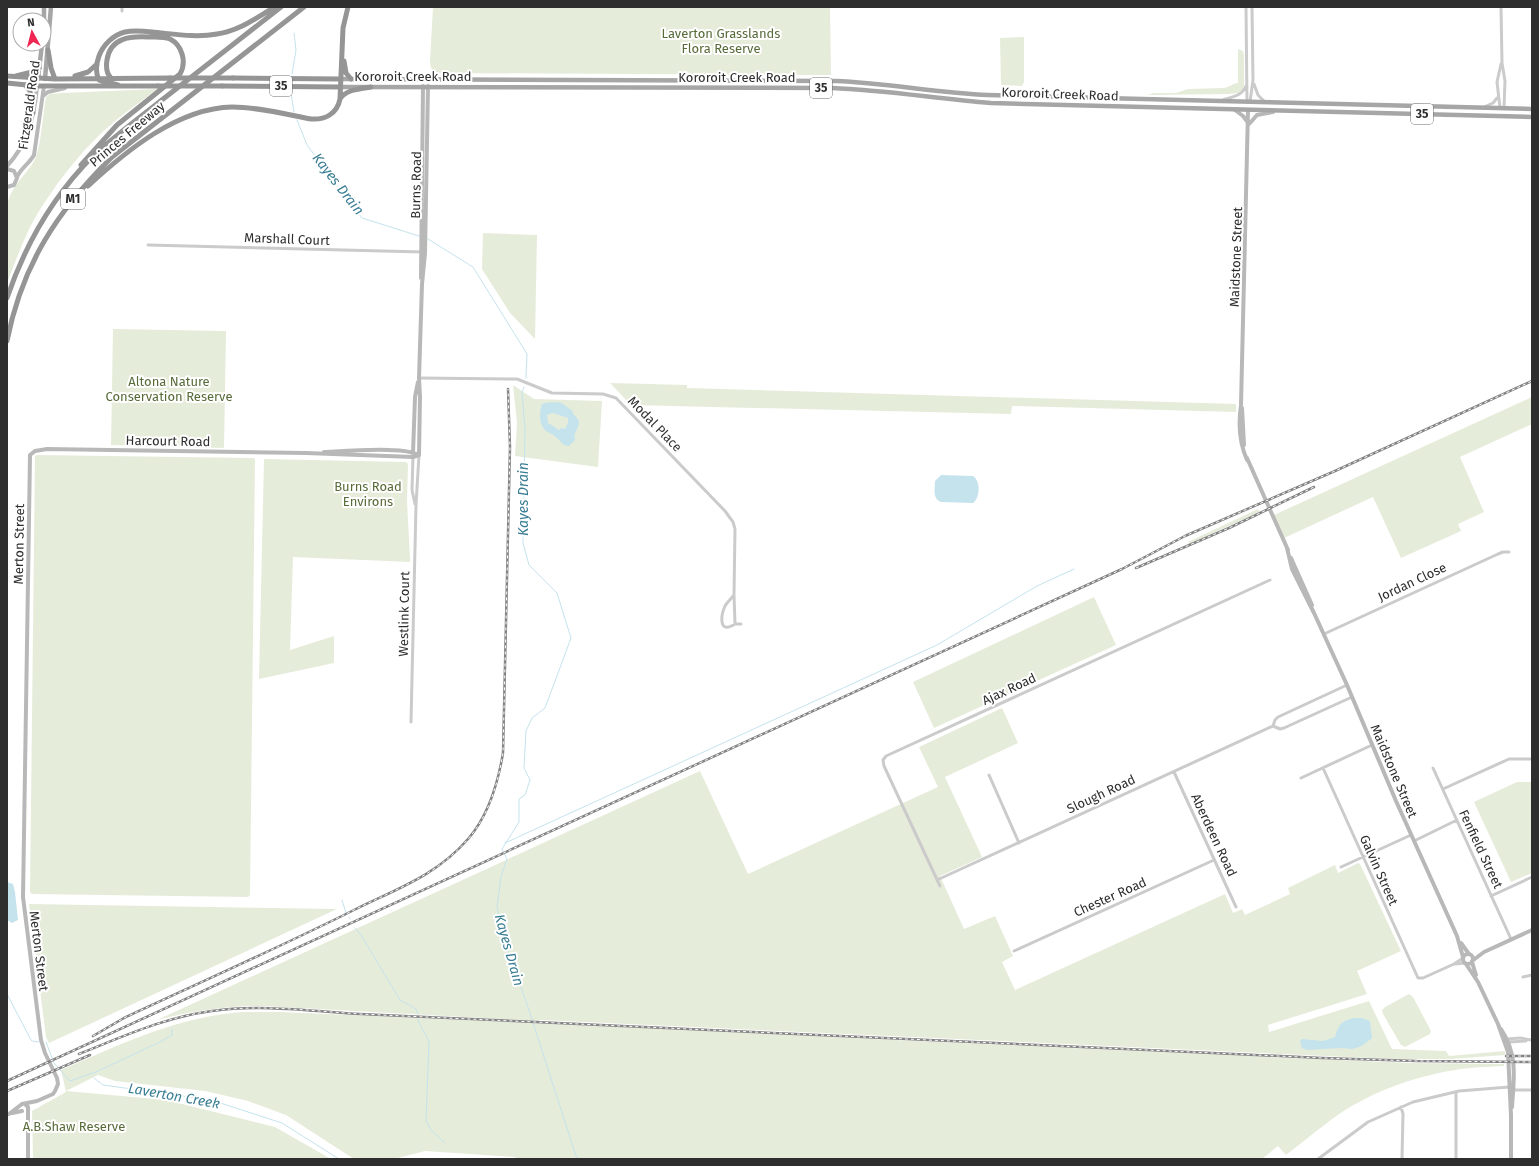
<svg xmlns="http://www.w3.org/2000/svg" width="1539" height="1166" font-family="'Fira Sans',sans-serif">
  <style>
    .green { fill: #e6ecda }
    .water { fill: #c5e3ed; fill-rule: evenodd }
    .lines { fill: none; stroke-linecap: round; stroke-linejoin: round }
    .stream { stroke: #c5e3ed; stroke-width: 1 }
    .street { stroke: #cbcbcb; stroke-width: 3 }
    .secondary { stroke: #b8b8b8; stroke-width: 4 }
    .primary { stroke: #a6a6a6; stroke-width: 4.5 }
    .highway { stroke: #959595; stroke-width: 5 }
    .rail-casing { stroke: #838383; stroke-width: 2.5 }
    .rail { stroke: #fff; stroke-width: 1; stroke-dasharray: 3; stroke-linecap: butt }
    .highway-bridge { stroke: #959595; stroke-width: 5 }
    .labels { text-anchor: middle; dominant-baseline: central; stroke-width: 4; stroke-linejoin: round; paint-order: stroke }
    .shield { fill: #fff; stroke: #6d6d6d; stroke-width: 1 }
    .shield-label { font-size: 12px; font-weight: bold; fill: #2e2e2e }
    .park-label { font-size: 13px; fill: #576b39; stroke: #fff }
    .street-label { font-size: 13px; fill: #2e2e2e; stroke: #fff }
    .water-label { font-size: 14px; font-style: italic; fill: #387d93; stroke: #fff }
  </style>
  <rect width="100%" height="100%" fill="#fff"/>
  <path class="green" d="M433,7H830L831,75L435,73L431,68L430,61Z
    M1024,37V82L1022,86L1001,85L1000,38Z
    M1238,49L1243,51L1244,55V86L1243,89L1238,93L1229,94L1147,95L1154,93H1176L1188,89L1224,88C1230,87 1233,83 1238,83Z
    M158,89C143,100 128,110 114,122C85,146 61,177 41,208C26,231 17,258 7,283V205C12,184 24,178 34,161C41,149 43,113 46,97L50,94L62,93Z
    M483,233L537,235L535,339L510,313L482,269Z
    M113,329L226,331L224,448L111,445Z
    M610,383L687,385V388L1236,404V412L1012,406L1011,414L631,405Z
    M513,385L534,399L602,401L598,467L515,456L517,423Z
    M1532,397V424L1460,457L1484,512L1458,524L1461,531L1401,558L1373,497L1284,538L1274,515Z
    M37,455L253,458L255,459L250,895L248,897L32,894L30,892L35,456Z
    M264,459L406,462L408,464L407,501L410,558V562L293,557L290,650L334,636V663L259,679Z
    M1258,509L1260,512L1189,544L1188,542Z
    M1094,597L1116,645L934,728L913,682Z
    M1002,708L1018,743L945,777L982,857L940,876L964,929L995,916L1013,956L1002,962L1015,990L1225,894L1233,913L1242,909L1245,915L1290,894L1288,888L1331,867L1335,865L1338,873L1358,863L1360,864L1401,951L1357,971L1367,994L1268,1025L1269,1032L1369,1001L1392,1049L1446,1051L1449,1056L1505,1051V1055L1451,1059H1392L541,1020L537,1021L263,1006C226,1006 192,1011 157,1020L700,771L748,874L938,787L919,747Z
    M1517,782H1532V873L1511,882L1474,802Z
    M29,904L337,909L49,1043L46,1037Z
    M1409,994L1413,997L1431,1031L1430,1034L1405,1047L1401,1045L1383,1014L1382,1010L1385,1007Z
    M243,1012H280C657,1028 1034,1047 1411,1063L1504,1064V1066C1488,1067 1471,1067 1455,1070C1424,1075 1391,1085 1363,1100C1336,1113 1310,1137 1286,1155L1278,1146L1262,1159H520L514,1157L425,1151L394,1159H354L286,1115L248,1101L205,1091L115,1081L98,1075L66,1091L166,1100L275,1127L331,1159H33L32,1111L66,1092L61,1070C122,1044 175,1017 243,1012Z"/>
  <path class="water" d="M545,403C550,403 558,401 563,404C567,406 568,409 572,410C573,415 575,415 577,418C582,424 576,429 575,434C574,436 575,438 575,440L569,446C562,446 561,441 556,437C553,434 548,433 545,430C539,424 539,411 542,404ZM553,413L568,418V423L565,429L562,428L558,430L555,427L548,423L547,415Z
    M941,475L973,476C981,481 980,498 973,503L941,502C932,498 935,489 935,481Z
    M7,882L13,884L15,892L18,920L12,923L7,920Z
    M1354,1018H1362L1370,1021L1372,1038L1362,1046L1352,1049L1341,1048L1307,1050L1302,1048L1300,1041L1302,1039L1323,1041L1335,1037C1338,1025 1342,1020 1354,1018Z"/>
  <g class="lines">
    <path class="stream" d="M292,74L296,50L294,33
      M291,93L294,112
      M297,120L307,145L362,218L419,236
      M428,239L473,267L527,354L526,378
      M524,387L522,393L525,429L523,543L529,565L557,593L571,638L545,708L532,718L526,731L524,768L530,780L525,795L519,799V822L502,849L507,859L501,877L497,907L506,946L527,1004L577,1159
      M505,843L937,645L1037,586L1074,569
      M342,900L346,913
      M349,917L350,919
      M355,928L361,935L400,1000L416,1009L418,1014
      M7,994L31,1040L32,1041L39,1042
      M418,1019L419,1023L429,1041L426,1121L431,1130L445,1143
      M46,1042L54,1063L70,1081L96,1072L162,1041L172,1035V1029
      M94,1078L103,1085L211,1100L282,1123L339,1159
      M435,1159H452"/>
    <path class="street" d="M1246,7L1247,102
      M1501,7L1502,63L1505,81L1504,108
      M122,11V7
      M1254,84L1258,95L1264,101
      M1223,100C1232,97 1242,96 1246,86
      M1250,102L1253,80L1252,7
      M1484,107L1493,103L1497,98
      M1500,108L1497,82L1501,64
      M148,245L423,252
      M419,378L517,379L552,393L603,394L616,398L725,511L733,522L735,529L734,595C731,599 727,602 725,606C721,615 718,635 735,624L734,595
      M413,457L412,490L415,504
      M735,624H741
      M1324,634L1498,554L1503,552H1509
      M411,722L416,505L419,455
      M1273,726L1275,720L1278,717L1347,685
      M1323,768L1418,978H1423L1454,964L1463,958
      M1433,768L1511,939
      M1174,772L1236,907
      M989,775L1019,843
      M1301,778L1372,745
      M1443,789L1509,759H1532
      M1414,841L1457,820
      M1341,867L1411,835
      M937,880L1273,726L1280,729L1284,728L1352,697
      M940,886L884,766L883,760L886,756L1270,580
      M1491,896L1532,877
      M1014,951L1214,860
      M1455,964L1465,963
      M1523,977L1532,975
      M1507,1039L1520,1038L1531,1040
      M1509,1042L1526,1041
      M1513,1090H1532
      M1401,1107L1403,1114L1402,1159
      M1318,1159L1368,1122L1413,1102L1459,1091L1509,1087
      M1456,1159V1092"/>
    <path class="secondary" d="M43,96L48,92L65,88
      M1235,110L1243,116L1249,124
      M1250,123L1257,115L1273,112
      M7,166C28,144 35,115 37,86
      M7,169L14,171L17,178L14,185L7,187
      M17,177C21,168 29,164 34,155L44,86
      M421,278L423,86
      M1242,408L1244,445
      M324,452C345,451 402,446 419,455
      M413,453L415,397L418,382
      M419,455L420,397L419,378L422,284L425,253L428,86
      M1247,458L1288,550
      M1247,460C1239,442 1238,425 1241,405L1248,110
      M1287,548L1292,569L1314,613L1347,685L1396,801L1457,936L1463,957
      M1291,558L1312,605
      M1461,943L1469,954
      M1463 959a5 5 0 1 1 10 0a5 5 0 1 1-10 0Z
      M1472,961L1484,952L1532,930
      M1472,962L1476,975
      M1466,964L1478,982L1498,1024L1508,1052L1511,1116
      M1501,1029C1518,1055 1514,1077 1512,1107
      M25,1104L28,1107V1159
      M12,1113L22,1111
      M9,1114L22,1104L37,1101L53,1094L55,1091L58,1084L57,1078L45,1053L41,1040L23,897L30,455L35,451L47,449L306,453L413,457L419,455
      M1511,1159V1113"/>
    <path class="primary" d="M44,20V7
      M38,79L42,44
      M45,79L51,7
      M340,79L836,81C887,83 937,93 988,95C1169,99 1351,105 1532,109
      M340,87L832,88C886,90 938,99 991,103L1532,117"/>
    <path class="highway" d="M48,50L51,68L55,79
      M344,61L346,73L351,79
      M7,76L55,79L170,78
      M16,76L32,72L39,68
      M75,76L88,72L97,64
      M233,78L340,79
      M7,83L37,86H158
      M25,85L30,91L33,113
      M118,85L99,80C95,72 96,64 99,56C103,45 113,35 125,32C134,30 143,31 152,32C174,34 196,38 217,34C239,31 256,18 275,7
      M222,86L340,87
      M340,99C346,89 361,89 371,87
      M81,165L117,125L180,74C187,62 182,45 170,39C163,36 155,37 148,37C130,36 110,38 107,60C106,66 106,73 111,78
      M88,186C126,151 178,108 232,107C258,107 285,114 311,119C325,120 337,114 340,99L343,28L348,7
      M7,298C25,245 53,196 93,156C119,132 148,111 176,89C211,62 246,34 281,7
      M7,341C22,265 57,211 112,157L304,7"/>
    <defs>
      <path id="rail" d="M1136,568L1229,528L1314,487
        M93,1036L124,1018C201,982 278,948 354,910C396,889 436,876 468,839C489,815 498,783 503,753L510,447L508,389
        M79,1054C122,1037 165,1017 212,1011C261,1004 311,1011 360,1014L1322,1058L1417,1061L1532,1062
        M1506,1056H1532
        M7,1081L1122,569L1185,536L1335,471L1532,381
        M7,1091L90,1055"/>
    </defs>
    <use href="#rail" class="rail-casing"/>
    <use href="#rail" class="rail"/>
    <path class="highway-bridge" d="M170,78H233
      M158,86H222"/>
  </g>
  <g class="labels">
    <g class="shield">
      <rect x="270" y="76" width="22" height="20" rx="3"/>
      <rect x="810" y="78" width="22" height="20" rx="3"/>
      <rect x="1411" y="104" width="22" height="20" rx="3"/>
      <rect x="61" y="189" width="24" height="20" rx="3"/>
    </g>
    <g class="shield-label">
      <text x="281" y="86">35</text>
      <text x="821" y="88">35</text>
      <text x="1422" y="114">35</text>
      <text x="73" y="199">M1</text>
    </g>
    <g class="park-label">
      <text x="721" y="33">Laverton Grasslands<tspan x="721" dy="15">Flora Reserve</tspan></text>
      <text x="169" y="381">Altona Nature<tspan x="169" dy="15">Conservation Reserve</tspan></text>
      <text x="368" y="486">Burns Road<tspan x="368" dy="15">Environs</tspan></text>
      <text x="74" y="1126">A.B.Shaw Reserve</text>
    </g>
    <g class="street-label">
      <text x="413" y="76">Kororoit Creek Road</text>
      <text x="737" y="77">Kororoit Creek Road</text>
      <text transform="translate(1060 94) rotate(2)">Kororoit Creek Road</text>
      <text transform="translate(29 105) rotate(-82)">Fitzgerald Road</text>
      <text transform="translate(127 134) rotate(-40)">Princes Freeway</text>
      <text transform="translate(416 185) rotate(-89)">Burns Road</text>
      <text transform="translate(287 239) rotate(2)">Marshall Court</text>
      <text transform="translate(1236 257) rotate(-88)">Maidstone Street</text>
      <text transform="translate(655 424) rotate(46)">Modal Place</text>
      <text transform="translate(168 441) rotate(1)">Harcourt Road</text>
      <text transform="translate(19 544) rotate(-89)">Merton Street</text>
      <text transform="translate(1412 582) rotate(-25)">Jordan Close</text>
      <text transform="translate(404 614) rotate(-89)">Westlink Court</text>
      <text transform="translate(1009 689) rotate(-25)">Ajax Road</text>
      <text transform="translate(1394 771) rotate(67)">Maidstone Street</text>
      <text transform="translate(1101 794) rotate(-25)">Slough Road</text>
      <text transform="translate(1214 835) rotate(65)">Aberdeen Road</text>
      <text transform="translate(1481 849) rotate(65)">Fenfield Street</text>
      <text transform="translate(1379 870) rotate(66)">Galvin Street</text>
      <text transform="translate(1110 897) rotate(-24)">Chester Road</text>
      <text transform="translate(39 951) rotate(83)">Merton Street</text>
    </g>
    <g class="water-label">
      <text transform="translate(338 184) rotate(52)">Kayes Drain</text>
      <text transform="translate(523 499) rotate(-90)">Kayes Drain</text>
      <text transform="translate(509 950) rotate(74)">Kayes Drain</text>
      <text transform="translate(174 1096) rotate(10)">Laverton Creek</text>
    </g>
  </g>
  <rect width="1539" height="1166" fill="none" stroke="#2e2e2e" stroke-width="16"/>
  <g transform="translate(32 32) rotate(353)"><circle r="19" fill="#ffffff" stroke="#ababab"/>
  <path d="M0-3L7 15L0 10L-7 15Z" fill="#ee2651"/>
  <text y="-6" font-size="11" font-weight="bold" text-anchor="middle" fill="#2e2e2e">N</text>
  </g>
</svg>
